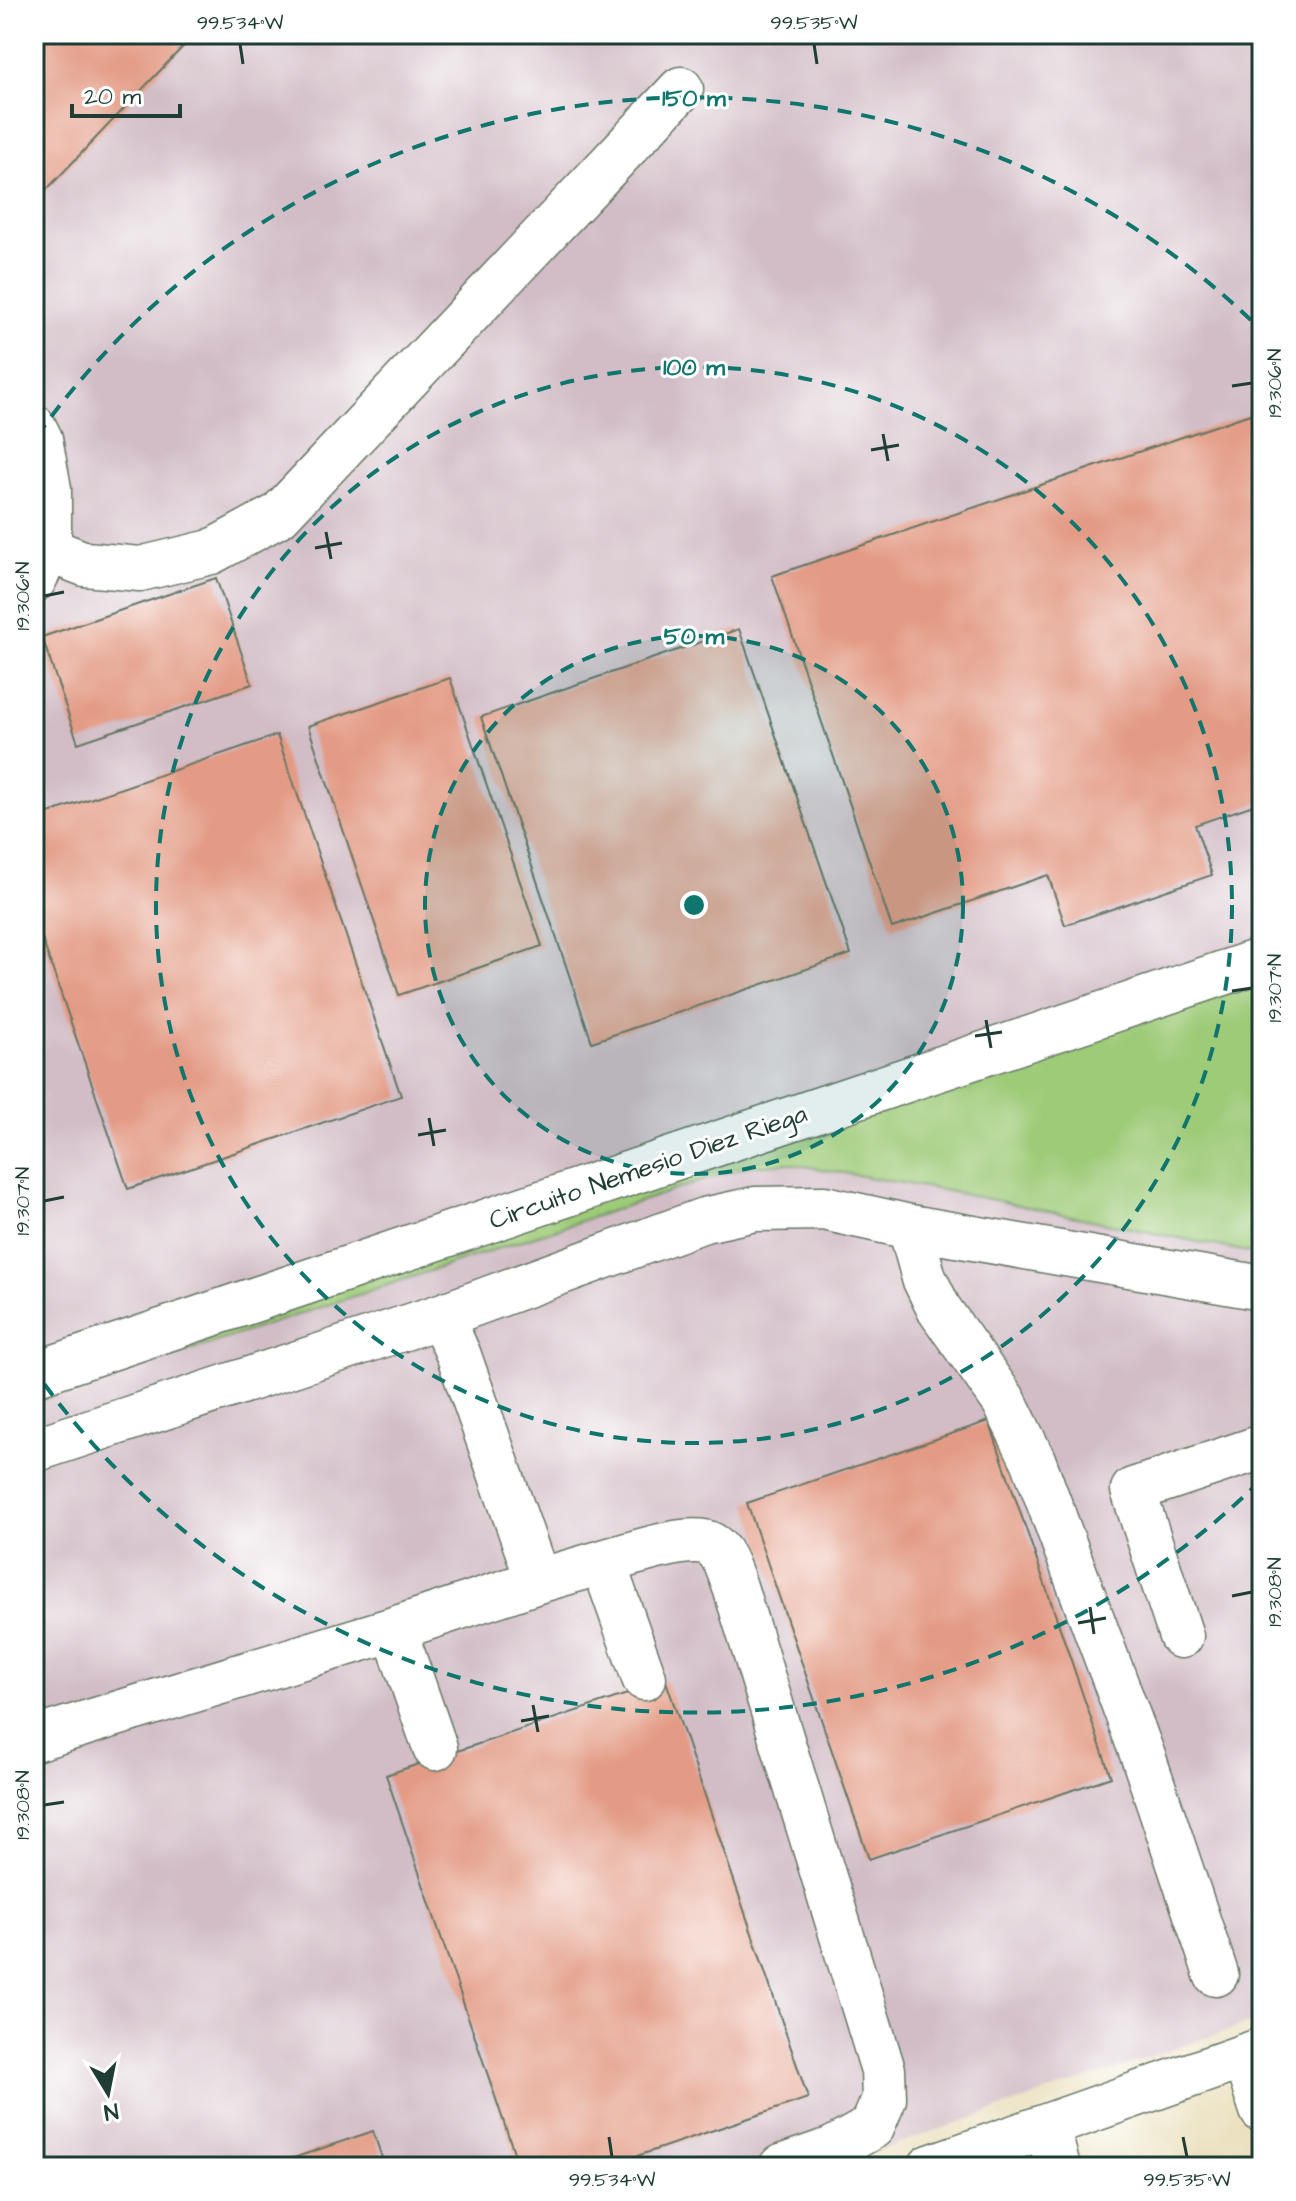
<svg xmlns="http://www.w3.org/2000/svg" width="1296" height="2201" font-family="'Architects Daughter',sans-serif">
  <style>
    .industrial { fill: #d2bdc6 }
    .green { fill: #9ecb78; stroke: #5e8456; stroke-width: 2 }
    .building { fill: #e39b85 }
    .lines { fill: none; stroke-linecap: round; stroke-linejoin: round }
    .minor-casing { stroke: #667665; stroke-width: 47 }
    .minor { stroke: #fff; stroke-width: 44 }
    .ticks { fill: none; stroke: #1f3d34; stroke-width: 3 }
    .ring { fill: none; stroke: #0f766e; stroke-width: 4; stroke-dasharray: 14 10 }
    .labels { text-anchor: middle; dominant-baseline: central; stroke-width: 6; stroke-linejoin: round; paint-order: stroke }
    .street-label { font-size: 26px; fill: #1f3d34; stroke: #fff }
    .centre { fill: #0f766e; stroke: #fff; stroke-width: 4 }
    .ring-label { font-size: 24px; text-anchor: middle; font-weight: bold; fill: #0f766e; stroke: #fff; stroke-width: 6; stroke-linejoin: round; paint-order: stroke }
    .neatline { fill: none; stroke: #1f3d34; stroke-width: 3 }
    .ticks-label { font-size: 20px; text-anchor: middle; fill: #1f3d34 }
  </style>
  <rect width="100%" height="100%" fill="#fff"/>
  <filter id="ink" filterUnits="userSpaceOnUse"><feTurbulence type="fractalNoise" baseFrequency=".0125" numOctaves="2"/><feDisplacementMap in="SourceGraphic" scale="16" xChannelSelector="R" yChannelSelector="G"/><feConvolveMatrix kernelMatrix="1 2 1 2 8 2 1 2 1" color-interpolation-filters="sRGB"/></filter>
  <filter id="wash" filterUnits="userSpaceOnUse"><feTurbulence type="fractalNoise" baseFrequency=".006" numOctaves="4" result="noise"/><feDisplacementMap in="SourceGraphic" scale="32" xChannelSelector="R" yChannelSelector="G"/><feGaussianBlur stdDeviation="1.8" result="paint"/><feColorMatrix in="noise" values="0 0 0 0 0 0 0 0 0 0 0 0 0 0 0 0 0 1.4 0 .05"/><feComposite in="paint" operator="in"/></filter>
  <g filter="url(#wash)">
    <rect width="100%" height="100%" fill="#ebe1bf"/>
    <path class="industrial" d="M34,34H1262V2019L829,2167H34Z"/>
    <path class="green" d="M1262,957V1255L964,1194L787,1163L744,1167L34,1402V1373Z"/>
    <g id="blocks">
      <path class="building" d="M34,34H195L34,203Z
        M1262,410V802L1195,825L1212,875L1065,925L1048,875L892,928L772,576Z
        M216,578L252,684L78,743L42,637Z
        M739,629L851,954L592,1042L481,717Z
        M450,678L542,946L399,995L308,726Z
        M277,735L401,1096L128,1189L34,915V818Z
        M989,1421L1111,1777L869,1859L747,1503Z
        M666,1681L808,2098L605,2167H519L386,1775Z
        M34,2128H35L48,2167H34Z
        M373,2131L385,2167H270V2166Z"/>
    </g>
  </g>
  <g filter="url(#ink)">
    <use href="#blocks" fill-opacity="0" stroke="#667665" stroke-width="2"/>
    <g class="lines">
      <defs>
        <path id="minor" d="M34,427L40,439L49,489V550L34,580
          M49,550L85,564L140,569L211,552L279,515L681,89
          M910,1227L924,1278L939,1309L1004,1401L1033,1460L1144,1759L1216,1974
          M441,1316L459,1356L538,1581L603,1562L644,1678
          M34,1374L1262,960
          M34,1450L441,1316L704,1220L755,1209L824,1208L910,1227L1262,1288
          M603,1562C626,1556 691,1533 710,1544C725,1552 729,1572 735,1587L883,2070L884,2099L872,2127L833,2149L781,2167
          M394,1629L435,1748
          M1181,1636L1133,1490L1262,1447
          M34,1739L394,1629L538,1581
          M1244,2056L1262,2110
          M1047,2126L1058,2167
          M930,2167L1262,2050"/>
      </defs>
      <use href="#minor" class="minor-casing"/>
      <use href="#minor" class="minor"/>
    </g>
  </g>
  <path class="ticks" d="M240,44L243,64M814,44L817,64M1232,386L1252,383M883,434L888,461M871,450L899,445M326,532L331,559M315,548L342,543M44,596L64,592M1232,991L1252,988M986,1020L991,1048M975,1036L1002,1032M429,1118L434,1146M418,1135L446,1130M44,1201L64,1197M1232,1596L1252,1592M1090,1607L1094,1634M1078,1623L1106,1618M533,1705L538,1732M521,1721L549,1716M44,1805L64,1802M609,2137L612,2157M1183,2137L1187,2157"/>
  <circle cx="694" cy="905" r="269" fill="#0f766e" fill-opacity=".12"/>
  <g class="ring">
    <circle cx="694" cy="905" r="269"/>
    <circle cx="694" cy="905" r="538"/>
    <path d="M1260 1481A807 807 0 0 1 37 1374M37 436A807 807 0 0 1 1260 329"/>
  </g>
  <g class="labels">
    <g class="street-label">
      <text transform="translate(648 1167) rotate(-19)">Circuito Nemesio Diez Riega</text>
    </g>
  </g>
  <circle cx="694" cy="905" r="12" class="centre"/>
  <g class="ring-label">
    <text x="694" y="106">150 m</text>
    <text x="694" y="375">100 m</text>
    <text x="694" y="644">50 m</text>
  </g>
  <rect width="1296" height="2201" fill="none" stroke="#fff" stroke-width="88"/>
  <g transform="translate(108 2093) rotate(170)" stroke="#ffffff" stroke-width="6" paint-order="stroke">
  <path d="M0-6L14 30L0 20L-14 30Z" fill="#1f3d34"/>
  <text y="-12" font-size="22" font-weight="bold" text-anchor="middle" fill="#1f3d34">N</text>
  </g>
  <path d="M72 104v12h108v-12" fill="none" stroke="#1f3d34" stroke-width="4"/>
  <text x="84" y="104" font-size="24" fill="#1f3d34" stroke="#ffffff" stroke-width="6" paint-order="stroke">20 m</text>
  <rect x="44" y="44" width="1208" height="2113" class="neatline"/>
  <g class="ticks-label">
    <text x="240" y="29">99.534°W</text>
    <text x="814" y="29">99.535°W</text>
    <text transform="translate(1274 383) rotate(-90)" y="7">19.306°N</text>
    <text transform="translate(22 596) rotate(-90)" y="7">19.306°N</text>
    <text transform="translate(1274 988) rotate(-90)" y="7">19.307°N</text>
    <text transform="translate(22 1201) rotate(-90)" y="7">19.307°N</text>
    <text transform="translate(1274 1592) rotate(-90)" y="7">19.308°N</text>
    <text transform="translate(22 1805) rotate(-90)" y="7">19.308°N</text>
    <text x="612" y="2186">99.534°W</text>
    <text x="1187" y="2186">99.535°W</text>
  </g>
</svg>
